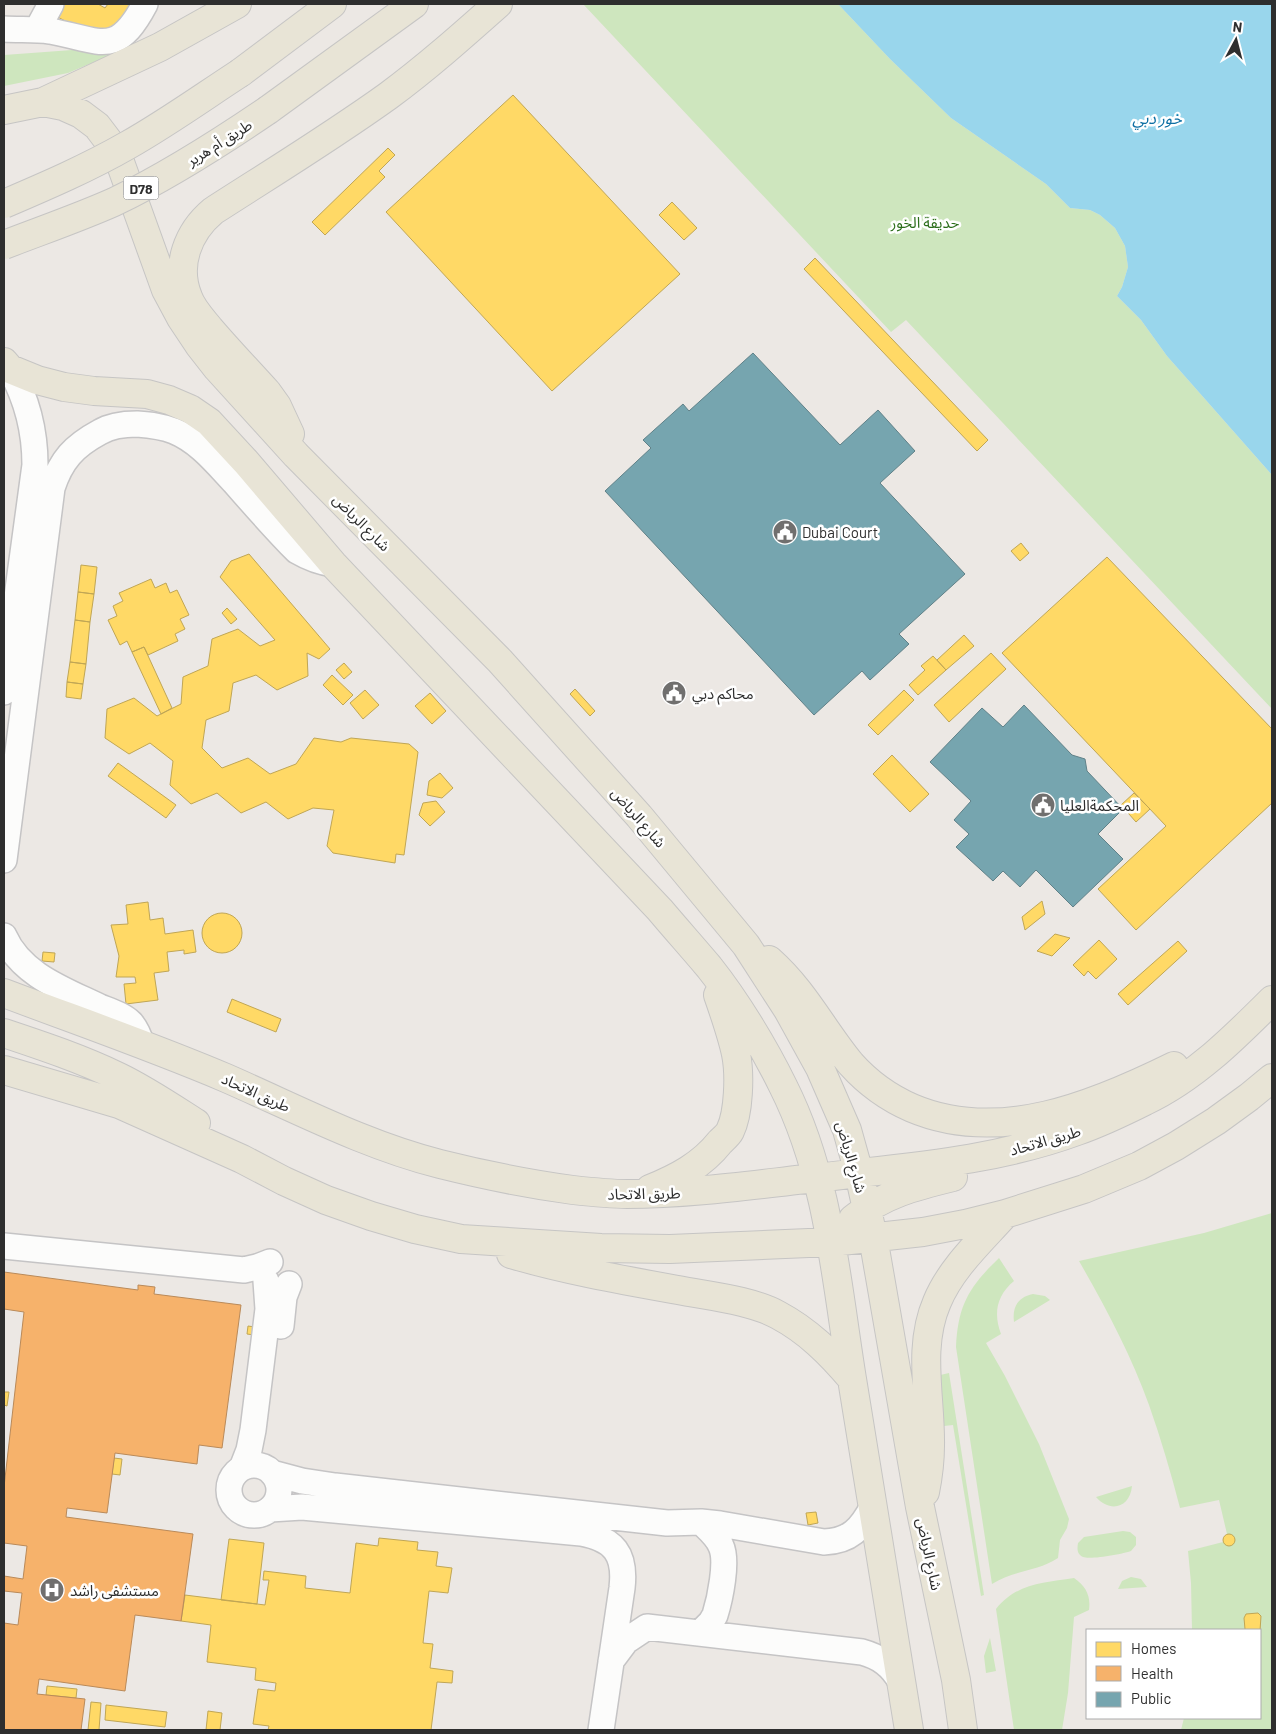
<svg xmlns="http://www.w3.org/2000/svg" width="1276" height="1734" font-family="Barlow,'Noto Sans Arabic',sans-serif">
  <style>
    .green { fill: #cee6be }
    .water { fill: #99d6ec }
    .homes { fill: #ffd966; stroke: #c0a655 }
    .health { fill: #f6b26b; stroke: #ba8a59 }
    .public { fill: #76a5af; stroke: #608188 }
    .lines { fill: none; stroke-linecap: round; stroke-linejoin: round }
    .minor-casing { stroke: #c5c4c5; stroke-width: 28 }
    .major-casing { stroke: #c6c5c4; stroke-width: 30 }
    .minor { stroke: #fcfcfb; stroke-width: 25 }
    .major { stroke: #e8e4d6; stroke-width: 28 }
    .major-bridge-casing { stroke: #c6c5c4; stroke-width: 30; stroke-linecap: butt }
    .major-bridge { stroke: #e8e4d6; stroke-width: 28 }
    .labels { text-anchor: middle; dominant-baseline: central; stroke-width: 5; stroke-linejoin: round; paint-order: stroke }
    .shield { fill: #fff; stroke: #6d6d6d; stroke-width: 1 }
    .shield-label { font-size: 14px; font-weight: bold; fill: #2e2e2e }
    .street-label { font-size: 15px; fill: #2e2e2e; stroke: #fff }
    .park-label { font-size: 15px; fill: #2c6e1b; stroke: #fff }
    .poi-label { font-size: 15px; fill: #2e2e2e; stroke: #fff; text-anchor: start }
    .water-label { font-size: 16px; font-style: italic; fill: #0d6fa3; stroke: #fff }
  </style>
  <rect width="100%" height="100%" fill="#ece8e4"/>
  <path class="green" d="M583,4H838L890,59L951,118L1046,184L1070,208L1090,210L1100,215L1115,228L1125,246L1128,267L1122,287L1117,296L1141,320L1167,356L1272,475V709L906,320L891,332Z
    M113,47V54L68,73L4,86V55Z
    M1272,1213V1730H1181L1184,1718H1260V1630H1192L1191,1583L1188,1551L1223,1542V1538L1227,1534L1219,1500L1180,1508C1171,1473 1161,1439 1149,1405C1131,1355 1106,1308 1079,1261L1204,1233Z
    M999,1258L1014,1281C997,1295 993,1313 1001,1334L986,1343L1005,1376L1039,1444L1069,1519L1067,1528L1060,1540L1058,1558C1037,1572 1013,1570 992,1584L956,1347C958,1305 969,1287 999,1258Z
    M1033,1294L1045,1296L1050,1300L1014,1322C1012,1307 1018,1297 1033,1294Z
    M949,1373L984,1595L981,1596L953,1425L944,1426L936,1376Z
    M1132,1486C1130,1508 1110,1513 1096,1497Z
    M1123,1531L1130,1532L1136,1537V1545L1131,1551C1123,1554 1090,1560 1083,1557C1077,1554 1077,1549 1078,1543L1084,1537Z
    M1131,1577L1141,1579L1147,1587L1118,1589L1122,1581Z
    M1074,1578C1086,1586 1091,1596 1089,1610L1074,1617L1068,1693L1062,1730H1014L996,1609C1017,1583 1043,1583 1074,1578Z
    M990,1638L996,1671L986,1673L984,1656Z"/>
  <path class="water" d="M838,4H1272V475L1167,356L1141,320L1117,296L1122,287L1128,267L1125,246L1115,228L1100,215L1090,210L1070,208L1046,184L951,118L890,59Z"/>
  <path class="homes" d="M62,4H98L105,8L108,4H138L124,28L92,36L56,16Z
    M513,95L680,274L552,391L386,212Z
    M388,148L395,155L379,171L385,177L325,235L312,222Z
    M672,202L697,228L684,240L659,215Z
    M815,258L988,440L977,451L804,269Z
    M1021,543L1029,553L1020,561L1011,551Z
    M249,554L330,649L319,659L307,653L308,676L277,690L256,675L233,683L229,711L206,720L202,748L222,768L248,758L270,774L296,764L314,738L341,742L351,738L409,744L418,752L404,855L396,854L395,863L333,853L327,846L334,810L313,808L288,819L266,802L241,813L217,793L191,804L170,785L173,761L150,743L129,754L105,738L107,709L134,698L157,716L181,704L183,677L208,666L212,639L238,629L260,646L275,640L220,577L231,561Z
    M1107,557L1272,729V803L1136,930L1098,889L1166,826L1002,653Z
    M81,565L97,567L94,594L78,592Z
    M151,579L155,588L166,583L170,593L177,590L189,615L180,619L185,629L175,634L178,641L148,655L144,647L132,652L127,641L120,645L108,620L117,616L113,606L123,601L119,593Z
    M78,592L94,594L90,622L75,620Z
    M227,608L237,619L231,624L222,613Z
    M75,620L90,622L86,664L70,662Z
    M964,635L974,646L946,670L937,660Z
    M144,647L172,708L161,714L132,652Z
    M991,653L1006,669L949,722L934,705Z
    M933,656L946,670L918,695L909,685L925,670L921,666Z
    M70,662L86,664L83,684L67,682Z
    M344,663L352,672L344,679L336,670Z
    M332,675L353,695L343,705L323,685Z
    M67,682L83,684L81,699L66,697Z
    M575,689L595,711L590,716L570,694Z
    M365,690L379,705L363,719L350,703Z
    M904,690L914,700L878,735L868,725Z
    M430,693L446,711L432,724L415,706Z
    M892,755L929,794L910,812L873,774Z
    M118,763L176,805L166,818L108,776Z
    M440,773L453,788L442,798L427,795L429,781Z
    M1134,793L1150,809L1136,822L1121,805Z
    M436,801L445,812L430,826L419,815L423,803Z
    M1042,901L1045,914L1025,930L1022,917Z
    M148,902L150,920L163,918L165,934L193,930L196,952L184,954V950L167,952L169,971L154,973L158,1000L126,1004L124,984L136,983L135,977H116L119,956L111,925L128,924L126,905Z
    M202 933a20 20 0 1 1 40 0a20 20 0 1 1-40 0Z
    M1055,934L1070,938L1052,956L1037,951Z
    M1099,940L1117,959L1096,979L1088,971L1084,976L1073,965Z
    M1178,941L1187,951L1128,1005L1118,994Z
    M43,952L55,953L54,962L42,961Z
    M232,999L281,1019L276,1032L227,1012Z
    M248,1326L255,1327L254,1335L247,1334Z
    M4,1392H9L7,1406L4,1405Z
    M114,1458L122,1459L120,1475L112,1474Z
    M816,1512L818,1523L808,1525L806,1513Z
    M1223 1540a6 6 0 1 1 12 0a6 6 0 1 1-12 0Z
    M379,1538L418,1542L417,1550L438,1552L436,1566L452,1568L448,1593L429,1591L423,1643L433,1644L430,1668L453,1671L452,1683L437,1682L431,1730H268L269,1726L253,1724L258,1689L275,1691L276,1683L255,1680L256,1668L207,1662L211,1625L181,1621L185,1595L265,1605L269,1580H263L264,1571L306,1576L305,1588L350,1593L356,1543L378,1546Z
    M229,1539L264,1543L257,1604L221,1600Z
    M1258,1613L1261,1616L1260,1631L1246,1630L1245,1629L1244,1618L1246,1614Z
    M47,1686L77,1689L76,1698L46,1695Z
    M91,1702L101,1703L99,1730H88Z
    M106,1705L167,1712L165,1727L105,1720Z
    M208,1711L222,1713L220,1730H206Z"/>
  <path class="health" d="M4,1272L138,1290V1285L155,1287L154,1294L241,1305L222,1448L199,1445L197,1464L115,1453L107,1513L67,1508L66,1517L193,1534L181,1621L135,1615L125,1691L39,1679L37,1694L85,1699L81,1730H4V1623L18,1625L22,1593L4,1591V1576L23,1579L27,1546L4,1543V1548V1487L24,1312L4,1309Z"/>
  <path class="public" d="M753,353L840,445L878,410L915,451L880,483L965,574L899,634L909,644L870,680L862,671L814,715L605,491L651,448L643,440L683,404L689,411Z
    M1024,705L1072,755L1085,759L1087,771L1123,809L1098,834L1123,859L1073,907L1036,870L1020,887L1003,871L993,881L956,847L969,834L954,820L971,801L930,762L982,708L1003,727Z"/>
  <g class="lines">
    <defs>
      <path id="minor" d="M4,29C19,30 34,29 50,31C100,40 116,59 145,4
        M37,30L51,4
        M4,692L35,465C35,430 27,399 10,369
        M4,860L52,488C61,460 74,446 100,432C110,426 124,424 137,424C150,425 162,426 174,431C199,441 217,464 235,483C255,506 275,529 297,551C309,558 319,562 333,564
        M4,936C21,975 65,990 100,1007C110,1011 123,1015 131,1023C136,1029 139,1036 141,1043
        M4,1246L244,1270L257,1267L270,1262
        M281,1326L284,1297L289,1284
        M229 1490a25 25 0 1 1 50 0a25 25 0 1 1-50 0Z
        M242,1468L249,1450L253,1430L268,1309L266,1281
        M272,1473L302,1481L335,1486L667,1523L701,1522L720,1524L824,1542C850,1541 861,1529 873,1506
        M270,1509L302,1507L581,1533C614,1539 626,1554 622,1588L601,1730
        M700,1633L711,1622L715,1615C720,1599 728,1561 721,1546C717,1536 708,1529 701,1522
        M611,1661L626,1641L647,1627L862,1652C880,1657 891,1665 901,1682"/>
      <path id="major" d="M240,73L332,4
        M43,102L160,47L237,4
        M4,110L43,102L63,106L81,114L97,126L116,151L166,290L181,318L199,345L217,368L296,455L500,661L639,816L746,945L788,1010L820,1068L847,1130L859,1173L873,1237L920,1507L956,1680L963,1730
        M268,110L414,4
        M4,362L10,369L37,380L64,387L94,391L147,394L169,400L190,409L209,422L246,462L333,564L660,910C676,929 693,948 709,967C736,1001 764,1047 783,1086C829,1177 836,1280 852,1379C871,1496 890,1613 909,1730
        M290,434L277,406L267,392C248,371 228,350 210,329C202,319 192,309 188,297C175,265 188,232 213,211C272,173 331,137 388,96C426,68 462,36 498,4
        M769,960C805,992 822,1029 851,1064C868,1083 889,1098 912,1108C999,1145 1095,1105 1174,1066
        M4,993C78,1021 153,1047 226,1078C297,1109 365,1145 440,1164C484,1175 528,1184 573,1190C591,1192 609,1194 627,1194C693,1194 758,1184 824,1177C909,1167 996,1161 1077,1131C1100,1123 1123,1112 1145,1101C1194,1078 1234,1038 1272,1000
        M4,1033C43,1046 82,1059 119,1077C146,1090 171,1107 196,1123
        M4,1070L119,1104L242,1159L284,1181L326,1200L371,1216L415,1229L461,1239L601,1248L670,1249L832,1242L923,1232L965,1224L1005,1214L1084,1189L1139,1166L1176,1146L1216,1121L1249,1097L1272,1078
        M650,1189C677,1178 702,1165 720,1142C723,1139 728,1135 730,1131C739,1113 740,1074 736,1054C732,1035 725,1015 718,995
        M853,1219C883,1194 916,1186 953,1177
        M511,1254C565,1270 622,1280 678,1290C708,1296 751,1300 778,1315C808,1331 830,1353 852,1379
        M925,1492C928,1477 930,1461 930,1446C931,1398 917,1348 937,1302C951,1268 981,1241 1005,1214"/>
    </defs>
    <use href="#minor" class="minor-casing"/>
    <use href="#major" class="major-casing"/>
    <use href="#minor" class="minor"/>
    <use href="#major" class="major"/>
    <defs>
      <path id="major-bridge" d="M4,204C46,186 88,168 128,145C167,123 203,97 240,73
        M4,245C40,231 78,218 114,202C168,176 218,144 268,110"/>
    </defs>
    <use href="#major-bridge" class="major-bridge-casing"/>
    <use href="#major-bridge" class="major-bridge"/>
  </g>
  <defs>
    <symbol id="civic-disc" viewBox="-11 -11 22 22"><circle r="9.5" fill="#706f6e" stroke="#fff"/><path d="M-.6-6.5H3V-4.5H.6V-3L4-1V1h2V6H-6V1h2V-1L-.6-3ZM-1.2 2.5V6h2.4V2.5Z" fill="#fff"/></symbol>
    <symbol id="hospital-disc" viewBox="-11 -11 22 22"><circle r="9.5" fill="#706f6e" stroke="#fff"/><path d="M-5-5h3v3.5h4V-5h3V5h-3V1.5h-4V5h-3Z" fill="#fff"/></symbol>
  </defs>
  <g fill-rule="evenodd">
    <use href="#civic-disc" x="771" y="518" width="28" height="28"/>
    <use href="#civic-disc" x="660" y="679" width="28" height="28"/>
    <use href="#civic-disc" x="1029" y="791" width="28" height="28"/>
    <use href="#hospital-disc" x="38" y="1576" width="28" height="28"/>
  </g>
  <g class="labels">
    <rect class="shield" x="123.5" y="176.5" width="35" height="23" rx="4"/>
    <g class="shield-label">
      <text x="141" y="188">D78</text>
    </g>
    <g class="street-label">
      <text transform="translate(219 142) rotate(-32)">طريق أم هرير</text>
      <text transform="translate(362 522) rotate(45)">شارع الرياض</text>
      <text transform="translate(639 817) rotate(49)">شارع الرياض</text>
      <text transform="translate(256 1092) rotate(24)">طريق الاتحاد</text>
      <text transform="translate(1045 1140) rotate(-16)">طريق الاتحاد</text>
      <text transform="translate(852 1157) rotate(74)">شارع الرياض</text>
      <text transform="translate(644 1193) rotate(-1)">طريق الاتحاد</text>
      <text transform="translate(930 1554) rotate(78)">شارع الرياض</text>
    </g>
    <g class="park-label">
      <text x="925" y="222">حديقة الخور</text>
    </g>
    <g class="poi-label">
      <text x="802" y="532">Dubai Court</text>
      <text x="692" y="693">محاكم دبي</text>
      <text x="1060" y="805">المحكمةالعليا</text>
      <text x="70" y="1590">مستشفى راشد</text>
    </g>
    <g class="water-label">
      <text x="1157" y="117">خور دبي</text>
    </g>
  </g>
  <rect width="1276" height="1734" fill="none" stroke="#2e2e2e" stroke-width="10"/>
  <rect x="1086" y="1629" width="175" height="90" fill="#ffffff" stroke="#ababab"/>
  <rect x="1096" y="1642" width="25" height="15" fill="#ffd966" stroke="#ababab"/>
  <text x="1131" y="1654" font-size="15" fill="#2e2e2e">Homes</text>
  <rect x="1096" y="1666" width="25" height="15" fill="#f6b26b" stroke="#ababab"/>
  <text x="1131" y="1679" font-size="15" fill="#2e2e2e">Health</text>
  <rect x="1096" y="1692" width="25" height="15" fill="#76a5af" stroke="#ababab"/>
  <text x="1131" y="1704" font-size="15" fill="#2e2e2e">Public</text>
  <g transform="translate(1236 40) rotate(7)" stroke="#ffffff" stroke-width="4" paint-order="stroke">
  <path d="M0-4L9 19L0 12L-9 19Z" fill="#2e2e2e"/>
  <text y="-8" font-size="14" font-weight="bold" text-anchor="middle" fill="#2e2e2e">N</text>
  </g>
</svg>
